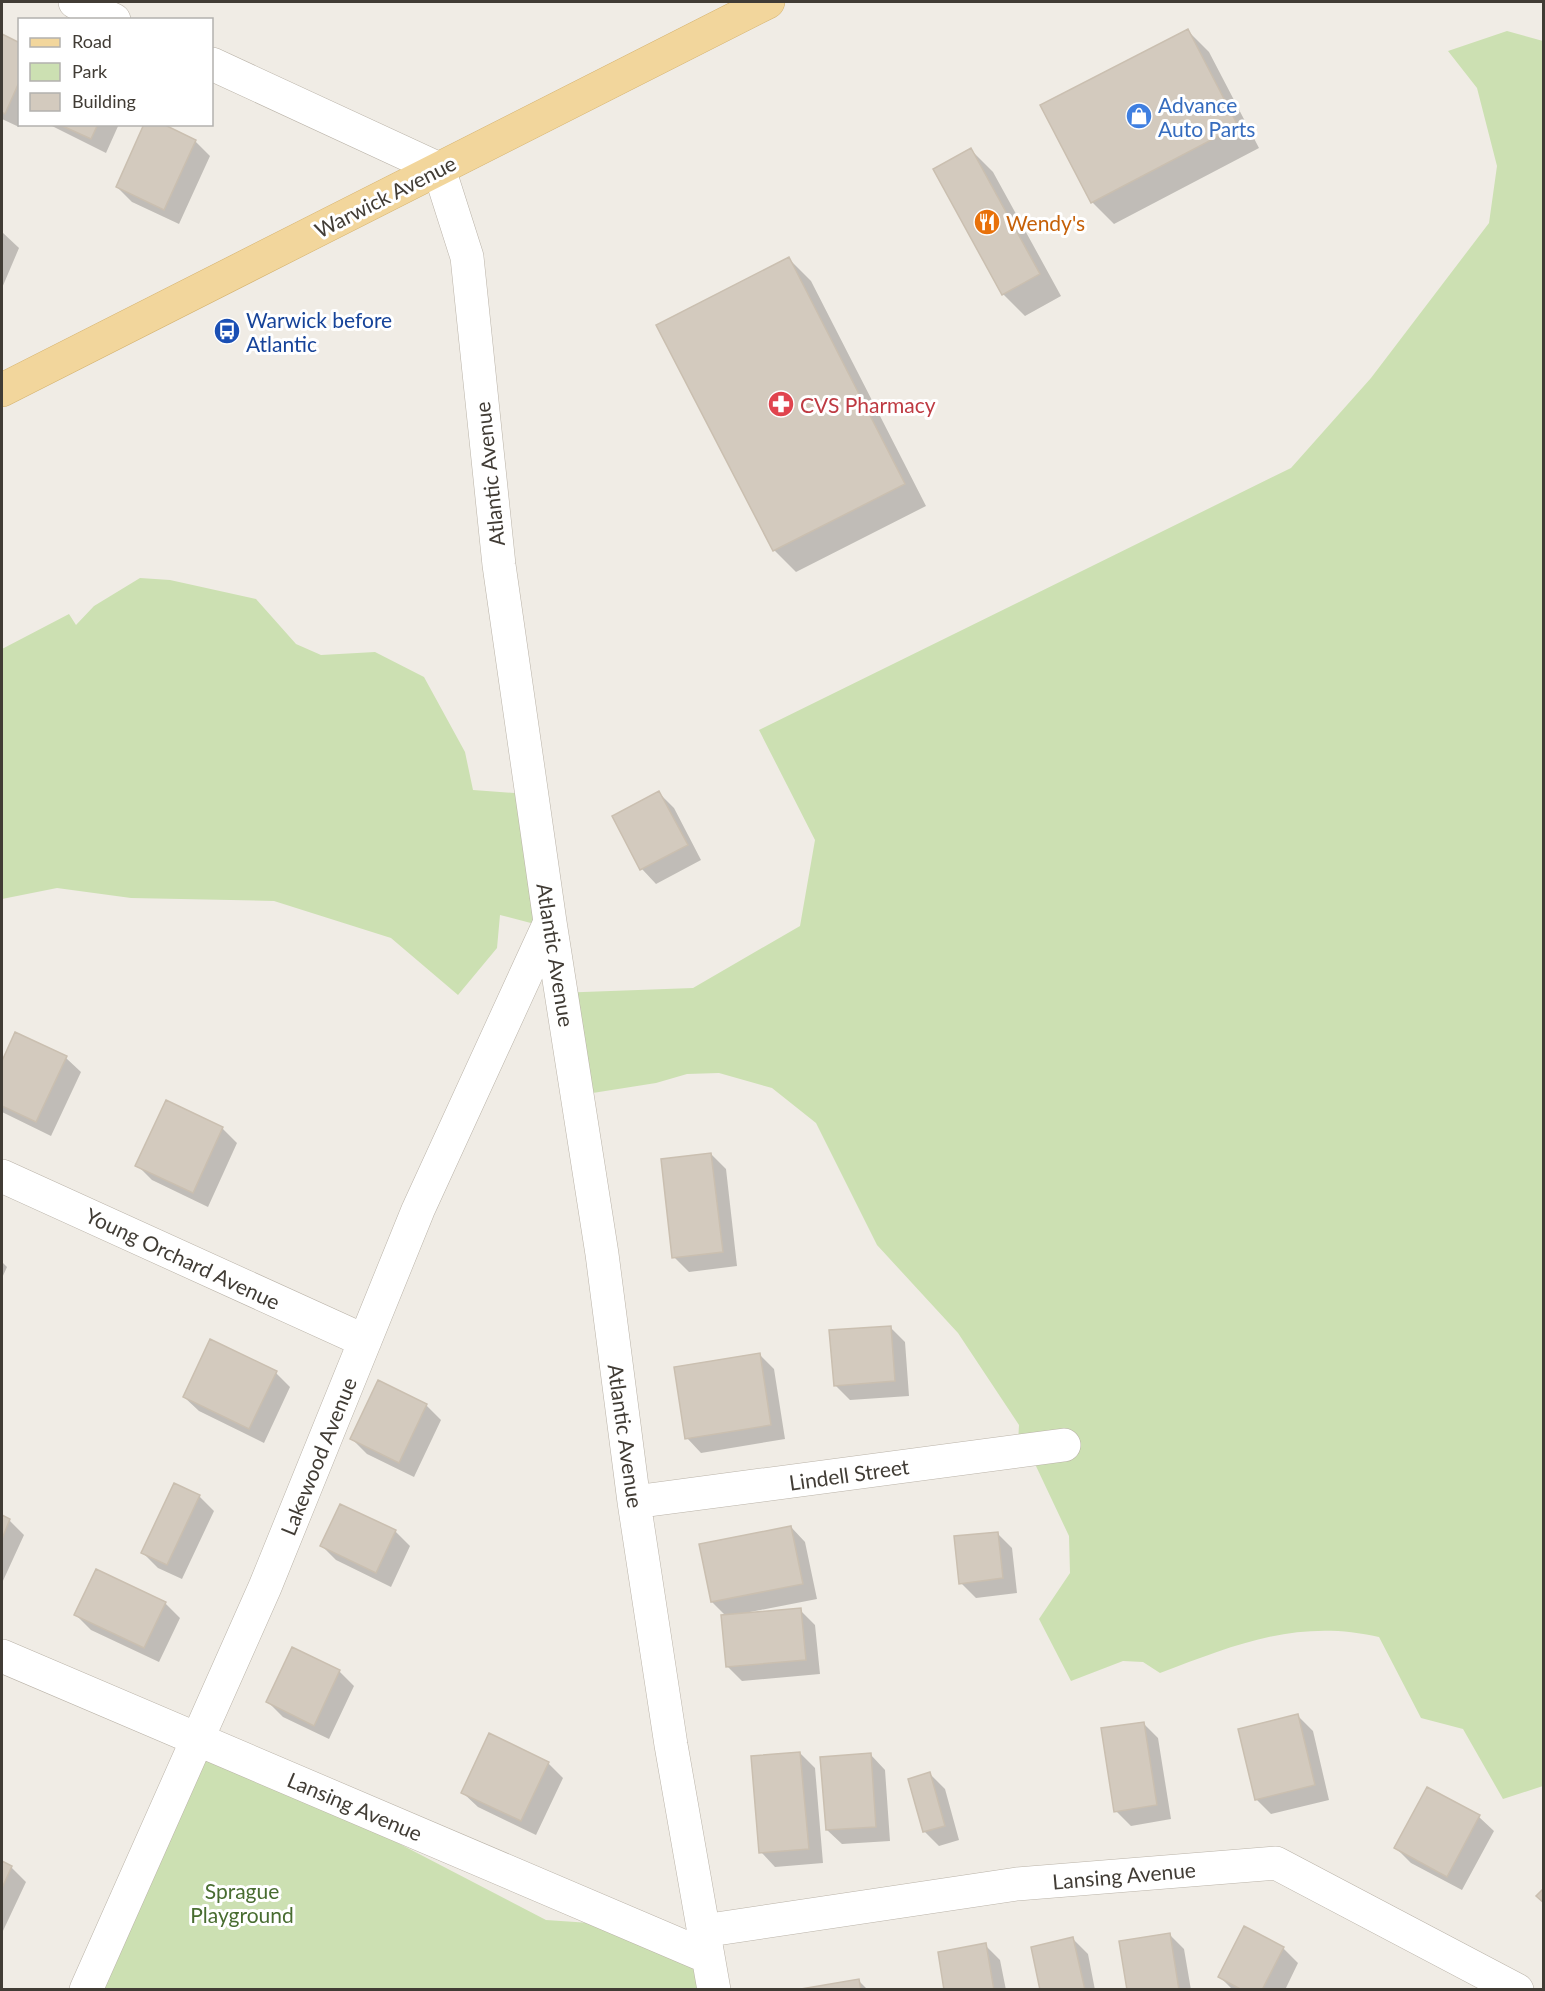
<svg xmlns="http://www.w3.org/2000/svg" width="1545" height="1991" font-family="Lato,sans-serif">
  <style>
    .green { fill: #cce0b2 }
    .shadow { fill: #0003 }
    .building { fill: #d3cabe; stroke: #cabfb0; stroke-width: 1.5 }
    .lines { fill: none; stroke-linecap: round; stroke-linejoin: round }
    .minor-casing { stroke: #bab3a8; stroke-width: 34 }
    .major-casing { stroke: #d4b26e; stroke-width: 34 }
    .minor { stroke: #fff; stroke-width: 33 }
    .major { stroke: #f2d69c; stroke-width: 33 }
    .labels { text-anchor: middle; dominant-baseline: central; stroke-width: 6; stroke-linejoin: round; paint-order: stroke }
    .shop-label { font-size: 21px; fill: #366cbe; stroke: #fff; text-anchor: start }
    .street-label { font-size: 21px; fill: #413c35; stroke: #fff }
    .food-label { font-size: 21px; fill: #c56008; stroke: #fff; text-anchor: start }
    .transit-label { font-size: 21px; fill: #164399; stroke: #fff; text-anchor: start }
    .health-label { font-size: 21px; fill: #be3a42; stroke: #fff; text-anchor: start }
    .park-label { font-size: 21px; fill: #486c30; stroke: #fff }
  </style>
  <rect width="100%" height="100%" fill="#f0ece5"/>
  <path class="green" d="M1507,31L1543,41V1786L1503,1799L1463,1729L1421,1718L1379,1637C1298,1618 1235,1645 1160,1673L1143,1662L1123,1661L1071,1681L1039,1619L1070,1573L1069,1536L1027,1447L1018,1443L1019,1425L958,1333L877,1245L816,1123L772,1088L719,1073L687,1074L656,1083L580,1095L556,993L693,988L800,926L815,840L759,730L1291,468L1371,378L1489,223L1497,166L1477,88L1448,51Z
    M140,578L170,580L256,599L296,644L321,655L375,652L424,677L465,752L473,790L527,794L546,927L500,915L497,948L458,995L391,938L274,901L131,898L57,888L2,899V649L69,614L76,625L94,606Z
    M196,1738L546,1920L693,1930L711,1990H85Z"/>
  <path class="shadow" d="M1187,30L1209,52L1259,148L1114,224L1092,202Z
    M2,36L20,44L19,127L2,119Z
    M48,124H119L106,153Z
    M195,141L210,156L179,224L132,202L117,187Z
    M971,150L993,172L1061,296L1025,316L1003,294Z
    M2,232L19,248L2,288Z
    M789,259L811,281L926,506L796,572L774,550Z
    M659,793L674,808L701,860L656,884L642,869Z
    M16,1034L66,1058L81,1072L51,1136L2,1112V1064Z
    M167,1102L223,1129L237,1143L208,1207L152,1180L137,1165Z
    M711,1154L726,1169L737,1266L689,1272L674,1257Z
    M2,1262L7,1267L2,1278Z
    M890,1327L905,1342L909,1396L850,1400L835,1385Z
    M759,1354L774,1369L785,1439L701,1453L687,1438Z
    M276,1373L290,1387L264,1443L199,1411L184,1397Z
    M426,1405L441,1420L414,1477L367,1454L352,1439Z
    M199,1496L214,1511L182,1579L158,1568L143,1553Z
    M2,1517L10,1521L24,1535L2,1583Z
    M791,1527L805,1542L817,1599L750,1612V1614L800,1610L815,1625L820,1674L742,1681L727,1666L726,1616L712,1602Z
    M395,1531L410,1546L391,1587L336,1560L322,1546Z
    M997,1533L1012,1548L1017,1593L976,1598L961,1583Z
    M165,1603L180,1618L159,1662L91,1630L76,1615Z
    M339,1671L354,1686L329,1739L283,1717L268,1702Z
    M1298,1716L1313,1731L1329,1800L1271,1814L1256,1799Z
    M1143,1723L1158,1738L1171,1819L1131,1826L1116,1811Z
    M800,1753L815,1768L823,1863L775,1867L761,1852Z
    M871,1755L885,1770L890,1841L842,1844L827,1830Z
    M548,1763L563,1778L536,1835L478,1807L463,1793Z
    M930,1774L945,1789L959,1840L939,1846L924,1831Z
    M1428,1789L1479,1817L1494,1831L1462,1890L1411,1863L1396,1848Z
    M2,1863L11,1867L26,1882L2,1933Z
    M1169,1934L1184,1949L1191,1990H1128Z
    M1073,1939L1088,1954L1095,1990H1042Z
    M985,1945L1000,1960L1006,1990H946Z
    M1283,1948L1298,1963L1285,1990H1233L1220,1977Z
    M859,1981L868,1990H804Z"/>
  <path class="building" d="M1188,29L1238,126L1091,203L1040,105Z
    M2,34L20,43V80L5,114L2,112Z
    M58,124H98L91,139Z
    M144,124H163L196,140L164,210L116,187Z
    M971,148L1040,274L1002,295L933,169Z
    M789,257L905,484L773,551L656,325Z
    M659,791L688,845L640,870L612,816Z
    M15,1032L67,1056L36,1122L2,1106V1061Z
    M166,1100L223,1127L193,1193L135,1166Z
    M711,1153L723,1252L672,1258L661,1159Z
    M891,1326L895,1381L834,1386L829,1330Z
    M210,1339L277,1371L249,1429L183,1397Z
    M760,1353L771,1425L685,1439L674,1367Z
    M378,1380L427,1404L399,1463L350,1439Z
    M174,1483L200,1495L167,1565L141,1553Z
    M340,1504L396,1530L376,1573L320,1546Z
    M2,1515L10,1519L2,1539Z
    M791,1526L803,1584L711,1602L699,1544Z
    M998,1532L1003,1578L959,1584L954,1536Z
    M96,1569L166,1602L144,1648L74,1615Z
    M801,1608L806,1660L726,1667L721,1615Z
    M292,1647L340,1670L314,1726L266,1702Z
    M1298,1714L1315,1785L1255,1800L1238,1729Z
    M1144,1722L1157,1805L1114,1812L1101,1728Z
    M489,1733L549,1762L521,1821L461,1793Z
    M800,1752L809,1849L759,1853L751,1756Z
    M871,1753L876,1827L826,1830L820,1757Z
    M930,1772L945,1826L923,1832L908,1779Z
    M1427,1787L1480,1815L1447,1877L1394,1848Z
    M2,1861L12,1866L2,1888Z
    M1544,1888V1903L1536,1896Z
    M1244,1926L1284,1947L1262,1990H1242L1218,1977Z
    M1170,1933L1179,1990H1127L1119,1941Z
    M1073,1937L1085,1990H1040L1031,1947Z
    M986,1943L994,1990H944L938,1952Z
    M859,1979L861,1990H795Z"/>
  <g class="lines">
    <defs>
      <path id="minor" d="M75,2L114,20
        M212,64L439,169L467,257L499,565L550,922L602,1254L634,1502L671,1745L714,1990
        M2,1176L365,1341
        M634,1502L1064,1445
        M2,1656L708,1957
        M703,1931L1017,1884L1276,1863L1517,1990
        M86,1990L265,1587L418,1210L550,922"/>
      <path id="major" d="M2,390L768,2"/>
    </defs>
    <use href="#minor" class="minor-casing"/>
    <use href="#major" class="major-casing"/>
    <use href="#minor" class="minor"/>
    <use href="#major" class="major"/>
  </g>
  <defs>
    <symbol id="shop-disc" viewBox="-11 -11 22 22"><circle r="9.5" fill="#3f7fe0" stroke="#fff"/><path d="M-5-2.5h2.3a2.7 3.5 0 0 1 5.4 0H5L5.5 6h-11ZM-1.5-2.5h3a1.5 2.3 0 0 0-3 0Z" fill="#fff"/></symbol>
    <symbol id="restaurant-disc" viewBox="-11 -11 22 22"><circle r="9.5" fill="#e8710a" stroke="#fff"/><path d="M-5-6h1v4h1v-4h1v4h1v-4h1v5L-1.5 .5V6h-2V.5L-5-1ZM5-6V6H3V1.5H1.5Q1.5-4 5-6Z" fill="#fff"/></symbol>
    <symbol id="bus-disc" viewBox="-11 -11 22 22"><circle r="9.5" fill="#1a4fb4" stroke="#fff"/><path d="M-5-6H5V4H4V6H2V4H-2V6H-4V4H-5ZM-3.5-4V0h7V-4ZM-3.5 1.2v1.5H-2V1.2ZM2 1.2v1.5H3.5V1.2Z" fill="#fff"/></symbol>
    <symbol id="pharmacy-disc" viewBox="-11 -11 22 22"><circle r="9.5" fill="#e0444e" stroke="#fff"/><path d="M-2-6h4v4h4v4h-4v4h-4v-4h-4v-4h4Z" fill="#fff"/></symbol>
  </defs>
  <g fill-rule="evenodd">
    <use href="#shop-disc" x="1124" y="101" width="30" height="30"/>
    <use href="#restaurant-disc" x="972" y="207" width="30" height="30"/>
    <use href="#bus-disc" x="212" y="316" width="30" height="30"/>
    <use href="#pharmacy-disc" x="766" y="389" width="30" height="30"/>
  </g>
  <g class="labels">
    <g class="shop-label">
      <text x="1158" y="104">Advance<tspan x="1158" dy="24">Auto Parts</tspan></text>
    </g>
    <g class="street-label">
      <text transform="translate(385 196) rotate(-27)">Warwick Avenue</text>
      <text transform="translate(489 474) rotate(-96)">Atlantic Avenue</text>
      <text transform="translate(556 955) rotate(81)">Atlantic Avenue</text>
      <text transform="translate(183 1258) rotate(25)">Young Orchard Avenue</text>
      <text transform="translate(626 1436) rotate(82)">Atlantic Avenue</text>
      <text transform="translate(318 1456) rotate(-68)">Lakewood Avenue</text>
      <text transform="translate(849 1474) rotate(-8)">Lindell Street</text>
      <text transform="translate(355 1806) rotate(23)">Lansing Avenue</text>
      <text transform="translate(1124 1875) rotate(-5)">Lansing Avenue</text>
    </g>
    <g class="food-label">
      <text x="1006" y="222">Wendy's</text>
    </g>
    <g class="transit-label">
      <text x="246" y="319">Warwick before<tspan x="246" dy="24">Atlantic</tspan></text>
    </g>
    <g class="health-label">
      <text x="800" y="404">CVS Pharmacy</text>
    </g>
    <g class="park-label">
      <text x="242" y="1890">Sprague<tspan x="242" dy="24">Playground</tspan></text>
    </g>
  </g>
  <rect width="1545" height="1991" fill="none" stroke="#413c35" stroke-width="6"/>
  <rect x="18" y="18" width="195" height="108" fill="#ffffff" stroke="#b3b1ae" stroke-width="1.5"/>
  <rect x="30" y="38" width="30" height="9" fill="#f2d69c" stroke="#b3b1ae" stroke-width="1.5"/>
  <text x="72" y="48" font-size="18" fill="#413c35">Road</text>
  <rect x="30" y="63" width="30" height="18" fill="#cce0b2" stroke="#b3b1ae" stroke-width="1.5"/>
  <text x="72" y="78" font-size="18" fill="#413c35">Park</text>
  <rect x="30" y="93" width="30" height="18" fill="#d3cabe" stroke="#b3b1ae" stroke-width="1.5"/>
  <text x="72" y="108" font-size="18" fill="#413c35">Building</text>
</svg>
